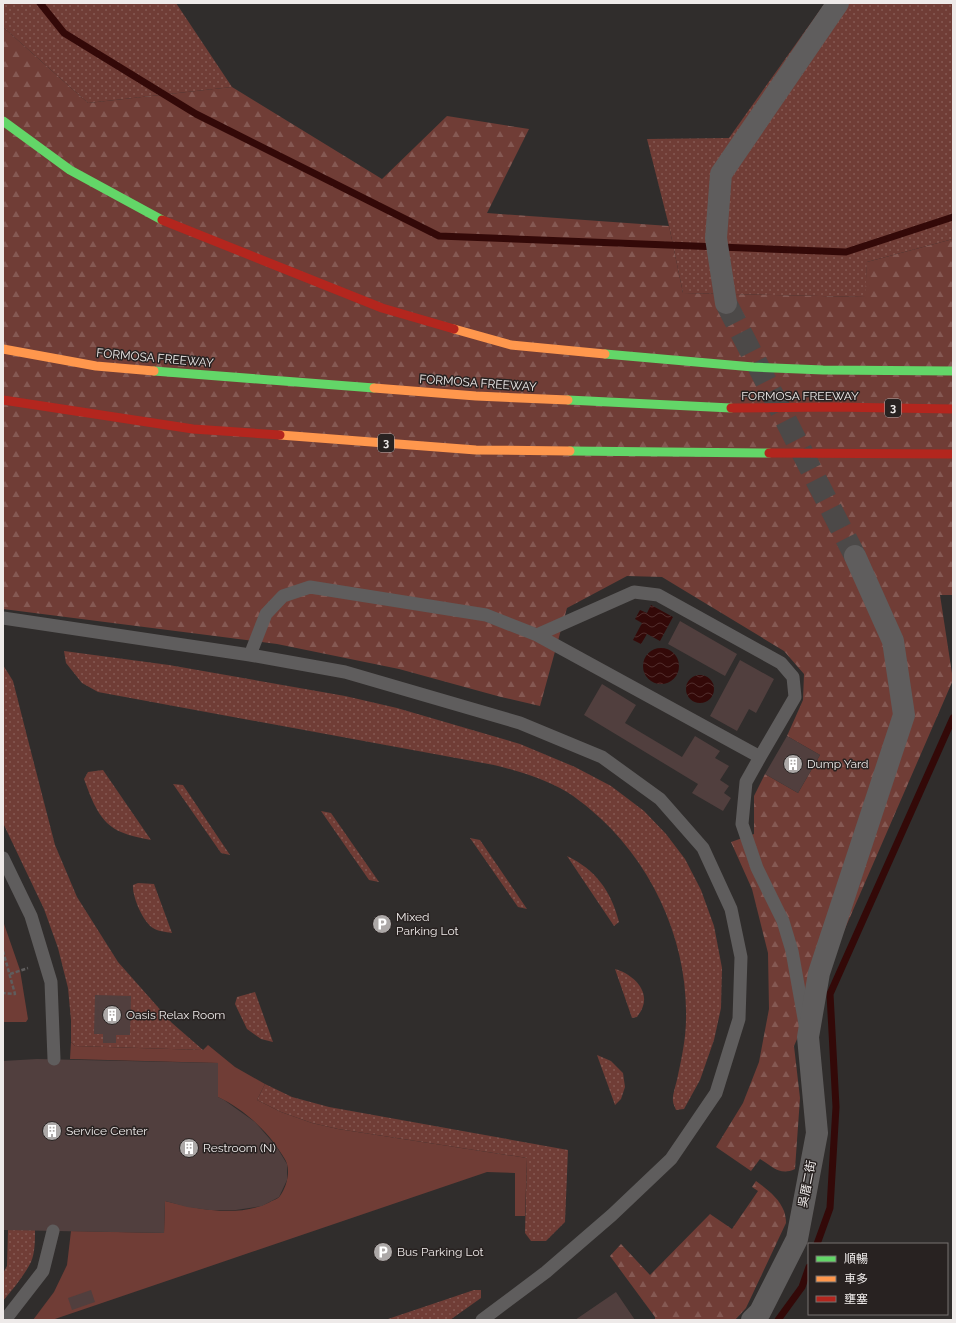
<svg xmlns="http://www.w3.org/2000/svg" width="956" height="1323" font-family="Raleway,'Noto Sans TC',sans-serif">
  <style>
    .grass { fill: url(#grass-dots) }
    .forest { fill: url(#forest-firs) }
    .green { fill: #703d36 }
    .water { fill: url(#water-waves) }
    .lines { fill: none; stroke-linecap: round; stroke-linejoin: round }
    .stream { stroke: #330908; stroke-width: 7 }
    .building { fill: #513f3e }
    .street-tunnel { stroke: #4c4948; stroke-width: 22; stroke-dasharray: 22 11; stroke-linecap: butt }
    .path { stroke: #5f5d5d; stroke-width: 2.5; stroke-dasharray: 4 2; stroke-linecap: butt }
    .lane { stroke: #5f5d5d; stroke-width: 13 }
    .street { stroke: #5f5d5d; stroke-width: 22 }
    .fast { stroke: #63d668; stroke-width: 9 }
    .slow { stroke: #ff974d; stroke-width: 9 }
    .jam { stroke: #b3261e; stroke-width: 9 }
    .labels { text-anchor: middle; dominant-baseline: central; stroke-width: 3; stroke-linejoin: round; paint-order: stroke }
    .shield { fill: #282221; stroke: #b3aead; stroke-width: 1 }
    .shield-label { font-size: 11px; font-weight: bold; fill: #eeeae9 }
    .street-label { font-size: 12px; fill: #eeeae9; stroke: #282221 }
    .poi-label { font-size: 12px; fill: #eeeae9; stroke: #282221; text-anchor: start }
  </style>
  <defs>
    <pattern id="grass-dots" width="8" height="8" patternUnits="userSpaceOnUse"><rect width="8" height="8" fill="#703d36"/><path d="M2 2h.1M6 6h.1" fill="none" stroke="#855953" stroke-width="1.8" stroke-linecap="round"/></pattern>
    <pattern id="forest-firs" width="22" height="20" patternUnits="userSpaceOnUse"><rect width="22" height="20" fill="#703d36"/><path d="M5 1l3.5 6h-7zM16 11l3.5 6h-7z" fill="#855953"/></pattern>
    <pattern id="water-waves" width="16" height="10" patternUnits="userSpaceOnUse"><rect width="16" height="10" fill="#330908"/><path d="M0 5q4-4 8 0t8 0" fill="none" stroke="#512d2c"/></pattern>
  </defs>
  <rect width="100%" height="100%" fill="#302d2c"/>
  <path class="grass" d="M3,3H176L232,87L88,103L3,27Z
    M825,3H953V239L867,262L866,297L683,293L669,226L647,139L729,138Z
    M64,651L169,665L345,696L397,708L520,744L575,767L611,786L644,811L666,834L685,859L701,890L714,926L722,968L721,1008L714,1040L700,1080L684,1109L676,1110C675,1107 673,1104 673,1101C672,1095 677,1082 678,1075C682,1057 686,1037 686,1018C688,940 651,860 591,810C584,804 575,797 567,792C544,779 519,771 494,765L98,692L82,683L66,663Z
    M3,665L13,681L28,740L55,845L77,897L118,962L172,1023L203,1050L75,1046L71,1042V1020L68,988L58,948L44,909L3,823Z
    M103,770L151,840C141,838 130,836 121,832C99,823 92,800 84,779L88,772Z
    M173,784L183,785L230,855L221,853Z
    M321,811L331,813L379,882L369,880Z
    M470,838L480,840L527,909L518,907Z
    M567,856C596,870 611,891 619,922L614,926Z
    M138,883L154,884L172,933C166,932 157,931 153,928C143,922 132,896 133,885Z
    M615,969C630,973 649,988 643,1006C642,1010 639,1014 637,1017L632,1018Z
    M255,992L273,1042L261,1039L247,1029L235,1004L237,997Z
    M597,1055L611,1061L623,1073L625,1087L621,1099L615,1105Z
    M265,1084L292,1097L329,1107L568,1150L565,1222L546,1241H531L525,1233L527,1158L338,1129L312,1123L281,1112L257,1100Z
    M8,1230H35C35,1241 35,1253 31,1262C24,1276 13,1289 3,1301V1273L7,1266Z
    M474,1290H481V1298L450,1320H385Z"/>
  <path class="forest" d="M3,27L88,103L232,87L382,179L447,116L529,129L487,213L669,226L683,293L865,297L867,262L953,239V595H940L953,680L794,1046L800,1098L795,1169C780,1176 773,1167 760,1159L751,1171L716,1147L743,1103L759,1062L769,1009L768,953L752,889L731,842L754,834V796L765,774L798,793L820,755L787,736L803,700L804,674L784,651L662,577L627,576L567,608L540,706L501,697L399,669L277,644L3,609Z
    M756,1181C767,1189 779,1198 784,1211C785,1214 786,1219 786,1223L746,1308L735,1320H655V1317L610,1256L621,1244L650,1275L710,1214L732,1229L758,1191L752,1187Z"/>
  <path class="green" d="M3,921L20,970L28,1019L26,1022H3Z
    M71,1042L75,1046L203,1050L208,1045L235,1067L265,1084L257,1100L281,1112L312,1123L338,1129L527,1158L525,1216H515V1173L487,1172L52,1320H33L54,1292L67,1265L71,1231L164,1233L165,1201C196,1209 239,1218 270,1202C273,1200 278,1199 280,1196C286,1188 290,1174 287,1164C286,1160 283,1156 281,1153C267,1130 242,1108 218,1097V1063L70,1059Z"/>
  <path class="water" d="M651,605L673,617L660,641L647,634L641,644L633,640L642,623L635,619L640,610L647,613Z
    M643 666a18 18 0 1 1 36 0a18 18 0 1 1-36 0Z
    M686 689a14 14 0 1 1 28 0a14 14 0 1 1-28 0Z"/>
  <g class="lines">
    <path class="stream" d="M40,3L64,33L196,114L439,236L846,252L953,217
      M817,1244L830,1208L836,1107L830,994L953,718
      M778,1320L802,1287L809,1267"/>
  </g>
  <path class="building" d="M680,621L737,654L725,676L668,644Z
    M740,660L774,679L756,713L749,709L737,731L710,716Z
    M602,684L636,705L625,723L682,757L695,736L720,751L715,758L729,766L720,780L729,786L724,793L731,798L723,811L692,793L698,784L584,715Z
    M787,736L820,755L798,793L765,774Z
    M95,995L131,996L130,1035H116V1043H103V1034H94Z
    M37,1059L218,1063V1097L224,1100L255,1122L276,1146L287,1164V1180L279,1197L262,1206L236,1210H209L187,1207L165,1201L164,1233L3,1230V1061Z
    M91,1290L95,1302L72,1310L68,1298Z
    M616,1292L635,1320H575Z"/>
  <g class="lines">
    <path class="street-tunnel" d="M726,303L855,556"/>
    <path class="path" d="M3,951L15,994L3,993
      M10,974L28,968"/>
    <path class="lane" d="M3,618L250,655L345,672L520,723L602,757L660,799L703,848L731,909L741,957L739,1019L716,1093L671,1159L612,1215L546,1272L482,1320
      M537,635L634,592L658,595L781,663L793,677L795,697L760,757
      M250,655L266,614L283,596L310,587L486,615L537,635L760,757L746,782L742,824L757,868L783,921L792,951L805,1024
      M3,858L31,916L51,982L54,1059
      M5,1320L43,1271L53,1231"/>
    <path class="street" d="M726,303L716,238L721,174L838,3
      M752,1320L760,1312L797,1239L817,1133L808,1037L819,973L904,715L893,641L855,556"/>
    <path class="fast" d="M3,121L70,170L162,220
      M605,354L753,367L823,370L953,371
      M154,371L374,388
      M568,400L731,408
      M570,451L769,453"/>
    <path class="slow" d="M454,329L511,345L605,354
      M3,349L96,366L154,371
      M374,388L476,396L568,400
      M280,435L476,450L570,451"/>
    <path class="jam" d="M162,220L382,308L454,329
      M3,400L193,429L280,435
      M731,408L833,407L953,409
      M769,453L953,454"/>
  </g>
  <defs>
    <symbol id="building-disc" viewBox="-11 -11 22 22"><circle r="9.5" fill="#aca8a7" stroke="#282221"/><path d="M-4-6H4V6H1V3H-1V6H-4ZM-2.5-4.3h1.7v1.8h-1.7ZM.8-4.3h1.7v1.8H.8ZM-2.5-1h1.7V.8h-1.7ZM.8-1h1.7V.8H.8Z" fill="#fff"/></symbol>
    <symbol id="parking-disc" viewBox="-11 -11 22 22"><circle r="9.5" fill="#aca8a7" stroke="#282221"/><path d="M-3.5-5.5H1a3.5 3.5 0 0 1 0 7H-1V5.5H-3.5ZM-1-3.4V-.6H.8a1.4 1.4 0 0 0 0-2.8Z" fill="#fff"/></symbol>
  </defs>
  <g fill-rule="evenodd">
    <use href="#building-disc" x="782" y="753" width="22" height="22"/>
    <use href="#parking-disc" x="371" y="913" width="22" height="22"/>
    <use href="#building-disc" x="101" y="1004" width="22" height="22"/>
    <use href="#building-disc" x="41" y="1120" width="22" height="22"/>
    <use href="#building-disc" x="178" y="1137" width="22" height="22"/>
    <use href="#parking-disc" x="372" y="1241" width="22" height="22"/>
  </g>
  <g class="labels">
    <g class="shield">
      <rect x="885" y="399" width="16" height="18" rx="3"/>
      <rect x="378" y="434" width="16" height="18" rx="3"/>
    </g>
    <g class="shield-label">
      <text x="893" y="408">3</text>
      <text x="386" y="443">3</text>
    </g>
    <g class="street-label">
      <text transform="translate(155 358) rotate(5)">FORMOSA FREEWAY</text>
      <text transform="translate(478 383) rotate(4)">FORMOSA FREEWAY</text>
      <text x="800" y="396">FORMOSA FREEWAY</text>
      <text transform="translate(807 1184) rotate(-79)">吳厝二街</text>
    </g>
    <g class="poi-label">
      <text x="807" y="764">Dump Yard</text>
      <text x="396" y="917">Mixed<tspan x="396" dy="14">Parking Lot</tspan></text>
      <text x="126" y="1015">Oasis Relax Room</text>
      <text x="66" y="1131">Service Center</text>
      <text x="203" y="1148">Restroom (N)</text>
      <text x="397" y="1252">Bus Parking Lot</text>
    </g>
  </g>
  <rect width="956" height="1323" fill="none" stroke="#eeeae9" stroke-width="8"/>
  <rect x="808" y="1243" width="140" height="72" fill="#282221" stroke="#777271"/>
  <rect x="816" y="1256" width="20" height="6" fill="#63d668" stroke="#777271"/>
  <text x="844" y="1263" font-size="12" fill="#eeeae9">順暢</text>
  <rect x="816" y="1276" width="20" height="6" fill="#ff974d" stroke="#777271"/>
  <text x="844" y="1283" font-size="12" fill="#eeeae9">車多</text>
  <rect x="816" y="1296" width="20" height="6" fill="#b3261e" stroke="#777271"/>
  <text x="844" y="1303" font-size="12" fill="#eeeae9">壅塞</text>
</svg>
